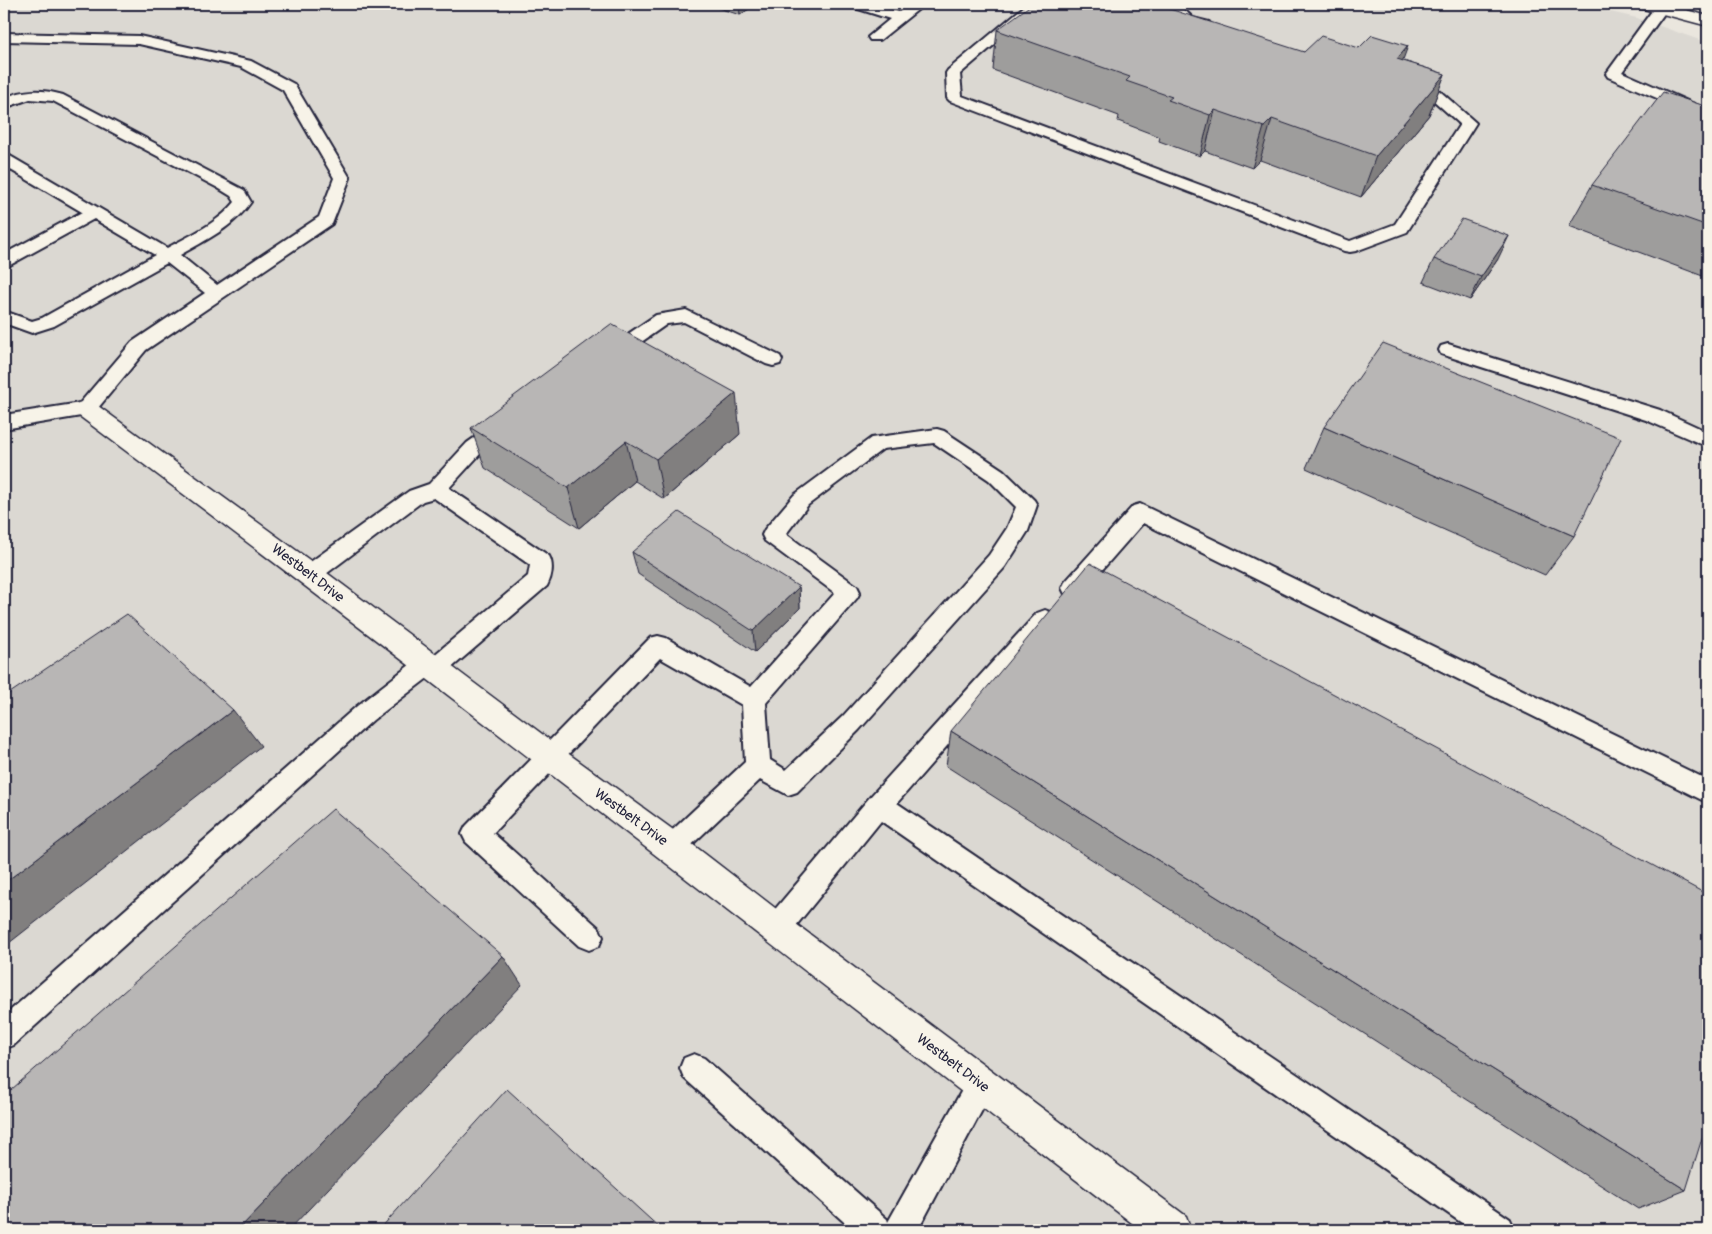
<svg xmlns="http://www.w3.org/2000/svg" width="1712" height="1234" font-family="Pangolin,sans-serif">
  <style>
    .built { fill: #dbd8d2 }
    .lines { fill: none; stroke-linecap: round; stroke-linejoin: round }
    .service-casing { stroke: #22223b; stroke-width: 4 }
    .minor-casing { stroke: #22223b; stroke-width: 3 }
    .tertiary-casing { stroke: #22223b; stroke-width: 3 }
    .service { fill: #f7f3e8; fill-rule: evenodd }
    .minor { fill: #f7f3e8; fill-rule: evenodd }
    .tertiary { fill: #f7f3e8; fill-rule: evenodd }
    .wall { fill: #9e9d9c; stroke: #22223b }
    .shaded-wall { fill: #817f7f; stroke: #22223b }
    .building { fill: #b8b6b5; stroke: #22223b }
    .labels { text-anchor: middle; dominant-baseline: central; stroke-width: 4; stroke-linejoin: round; paint-order: stroke }
    .street-label { font-size: 14px; fill: #22223b; stroke: #f7f3e8 }
  </style>
  <rect width="100%" height="100%" fill="#eae6de"/>
  <filter id="ink" filterUnits="userSpaceOnUse"><feTurbulence type="fractalNoise" baseFrequency=".02" numOctaves="2"/><feDisplacementMap in="SourceGraphic" scale="10" xChannelSelector="R" yChannelSelector="G"/><feConvolveMatrix kernelMatrix="1 2 1 2 8 2 1 2 1" color-interpolation-filters="sRGB"/></filter>
  <g filter="url(#ink)">
    <path class="built" d="M4,4H1575L1637,18L1708,43V1230H4Z"/>
    <g class="lines">
      <defs>
        <path id="service" d="M850,4H871L899,12L910,4H925L880,40H870L868,37L890,19L852,7Z
          M1027,4H1042L960,74L962,96L1350,241L1395,224L1460,124L1423,91L1406,86L1404,83L1406,80L1411,79L1433,85L1476,123L1407,232L1356,251L1350,252L1344,251L950,101L947,98L946,73L948,70Z
          M1163,4H1178L1193,18L1209,22L1211,25L1204,29L1183,24Z
          M1657,4H1671L1622,72L1708,110V120L1608,77L1606,74Z
          M4,33L139,36L251,61L294,84L350,178L332,224L146,350L93,414L4,429V415L80,403L132,342L205,293L167,263L54,326L32,333L4,323V311L32,321L42,318L155,255L94,219L10,265L4,266V254L82,212L4,166V154L10,156L167,248C191,235 218,223 235,202L231,196L218,188L53,101L30,99L4,108V98C25,89 42,89 63,95L244,190L251,202C234,227 206,240 180,255L217,285L319,217L334,178L283,90L241,67L139,44L4,41Z
          M686,310L780,356L782,360L780,364L773,366L766,364L684,322L667,324L617,359L610,361L603,359L601,355L603,351L656,315Z
          M1448,344L1660,410L1708,432V447L1646,420L1441,354L1439,350L1441,346Z
          M501,422L508,424L511,429L508,434L481,453L449,488L549,556C554,565 552,577 547,586L442,676L434,679L429,677L373,720L14,1045L4,1049V1016L357,706L420,657L428,654L433,656L528,576L530,565L434,498L423,501L318,580L310,583L302,580L299,574L302,568L409,491L429,484L467,443L494,424Z
          M937,429L944,431L1003,470L1034,500L1037,505L1028,531L1005,567L859,730L797,792L788,795L760,780L681,855L672,859L663,855L659,847L663,839L745,762L742,705L660,658L493,833L599,928L603,937L599,946L589,950L579,946L466,842L462,834L466,826L650,638L658,636L666,638L751,687L835,593L765,541L762,535L765,529L794,495L871,438ZM934,443L989,480L1016,507L1007,528L989,555L843,716L786,770L770,760L766,703L857,598L860,592L857,586L786,534L808,505L883,449Z
          M1140,504L1708,780V803L1143,523L1081,594L1073,597L1065,594L1062,588L1065,582L1133,506Z
          M1045,610L1053,613L1056,619L1053,625L897,803L1510,1219L1515,1230H1472L881,821L786,938L776,942L766,938L763,929L766,920L870,797L1037,613Z
          M694,1054L704,1058L887,1219L888,1222L971,1074L981,1069L991,1074L996,1084L918,1230H853L684,1078L680,1068L684,1058Z"/>
        <path id="minor" d="M86,401L94,403L319,567L562,749L683,837L788,918L1186,1216L1191,1230H1141C787,958 436,682 78,415L74,409L78,403Z"/>
        <path id="tertiary" d="M1638,4H1664L1708,16V26L1640,8Z"/>
      </defs>
      <use href="#service" class="service-casing"/>
      <use href="#minor" class="minor-casing"/>
      <use href="#tertiary" class="tertiary-casing"/>
      <use href="#service" class="service"/>
      <use href="#minor" class="minor"/>
      <use href="#tertiary" class="tertiary"/>
    </g>
    <path class="wall" d="M706,4H756L740,15Z
      M997,30L1304,52L1359,48L1403,61L1445,74L1429,115L1361,197L1260,160L1252,168L1205,151L1200,156L1159,141L1160,137L1118,121L1119,116L993,70Z
      M1708,107V278L1569,226L1592,185Z
      M1434,259H1498L1470,300L1423,282Z
      M1324,427L1574,536L1545,575L1306,468Z
      M471,428L740,434L664,499L635,481L579,528L485,468Z
      M632,552L799,587L800,608L755,652L638,574Z
      M951,731L1686,1190L1638,1209L946,766Z"/>
    <path class="shaded-wall" d="M739,4H756L740,15Z
      M1408,46L1393,87L1397,59Z
      M1445,74L1429,115L1361,197L1376,156Z
      M1215,110L1205,151L1200,156L1210,115Z
      M1272,119L1260,160L1252,168L1264,127Z
      M1509,236L1498,259L1470,300L1481,277Z
      M736,393L740,434L664,499L656,459Z
      M626,441L635,481L579,528L568,488Z
      M799,587L800,608L755,652L753,631Z
      M233,710L261,746L4,947V883Z
      M503,956L522,985L289,1230H238Z"/>
    <path class="building" d="M1032,4H1154L1304,52L1321,36L1359,48L1372,35L1408,46L1397,59L1445,74L1376,156L1272,119L1264,127L1215,110L1210,115L1168,100L1172,97L1126,81L1130,77L997,30Z
      M1663,92L1708,107V226L1592,185Z
      M1462,219L1509,236L1481,277L1434,259Z
      M611,324L736,393L656,459L626,441L568,488L471,428Z
      M1383,343L1621,438L1574,536L1324,427Z
      M679,512L799,587L753,631L632,552Z
      M1090,563L1708,895V1119L1686,1190L951,731Z
      M127,614L233,710L4,883V697Z
      M333,809L503,956L238,1230H4V1096Z
      M507,1089L662,1230H379Z"/>
  </g>
  <g class="labels">
    <g class="street-label">
      <text transform="translate(308 573) rotate(37)">Westbelt Drive</text>
      <text transform="translate(631 817) rotate(36)">Westbelt Drive</text>
      <text transform="translate(953 1063) rotate(37)">Westbelt Drive</text>
    </g>
  </g>
  <rect width="1712" height="1234" fill="none" stroke="#f7f3e8" stroke-width="20"/>
  <rect x="10" y="10" width="1692" height="1214" fill="none" stroke="#22223b" stroke-width="2" filter="url(#ink)"/>
</svg>
